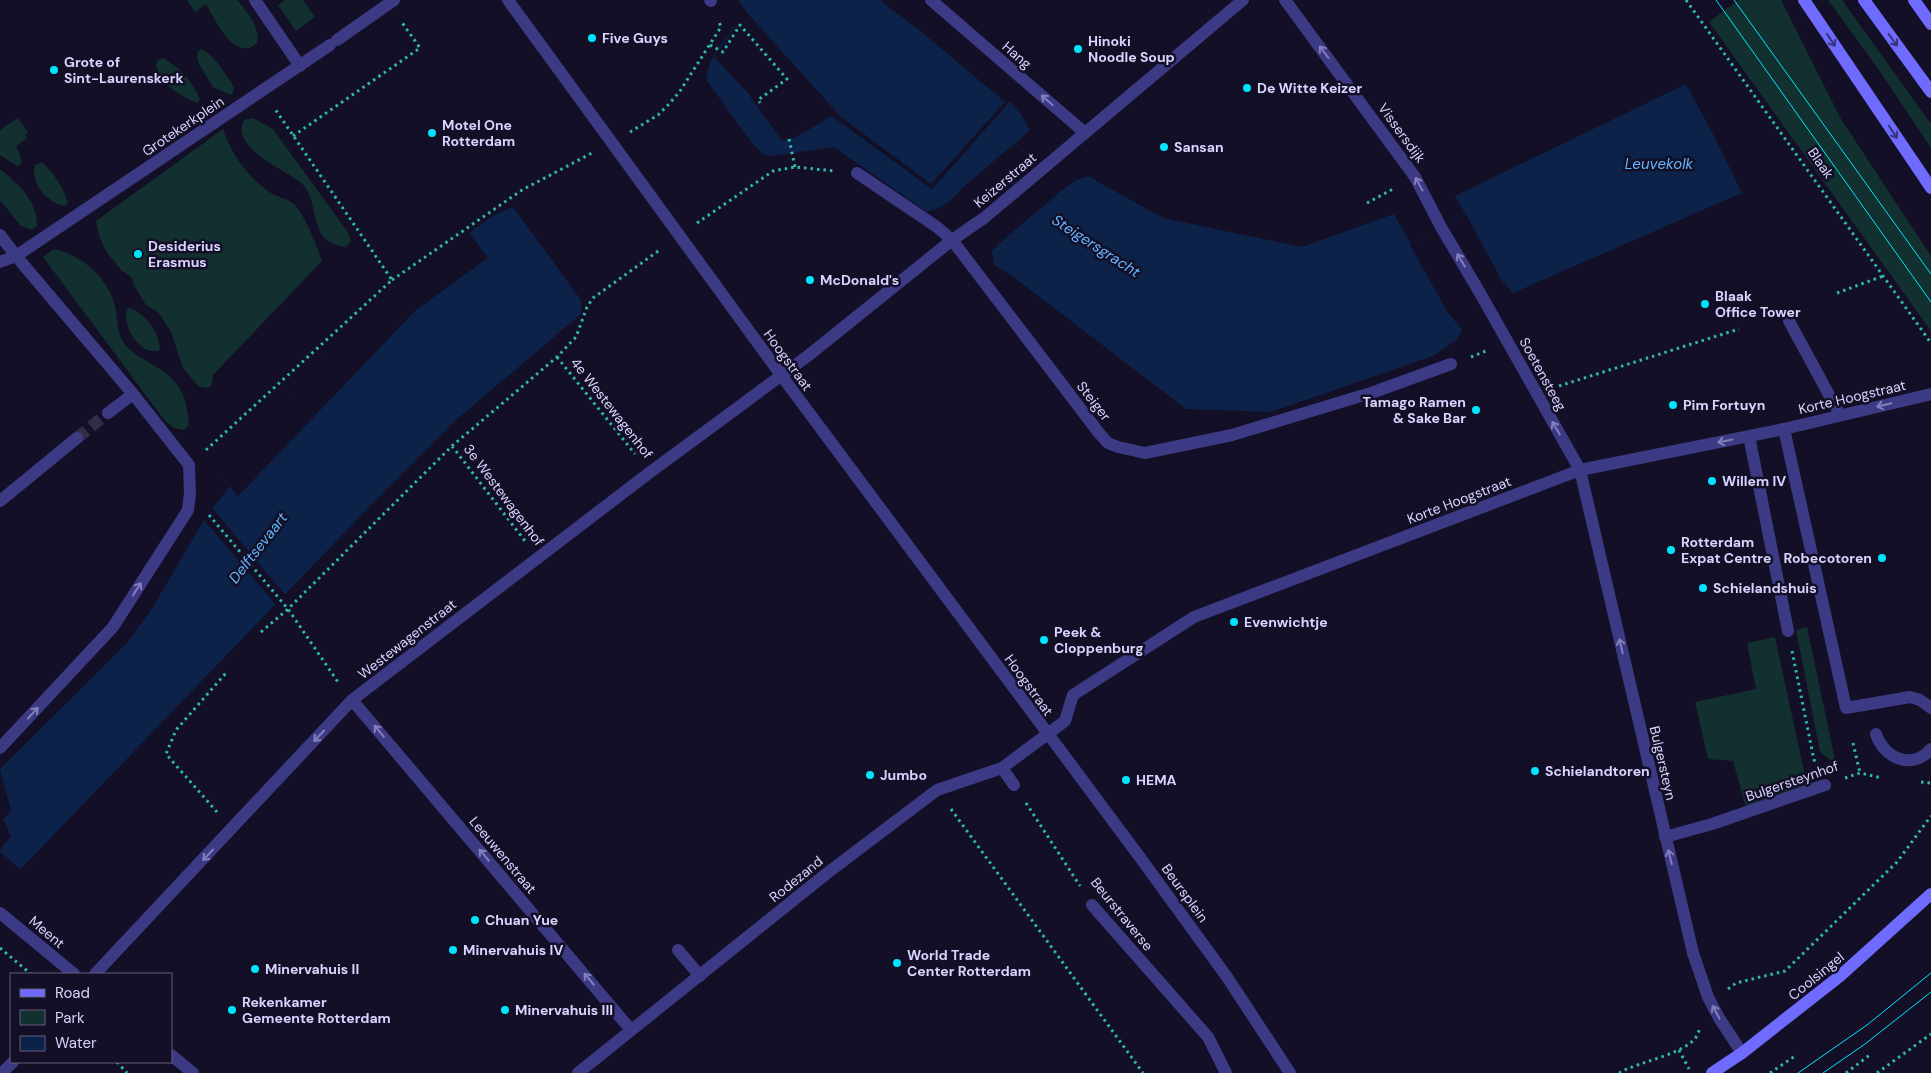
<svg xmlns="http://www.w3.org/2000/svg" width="1931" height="1073" font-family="'DM Sans',sans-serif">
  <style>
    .green { fill: #12302f }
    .water { fill: #0c2248 }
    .pier { fill: #130f26 }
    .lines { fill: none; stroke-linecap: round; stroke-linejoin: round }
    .street-tunnel { stroke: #312d47; stroke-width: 12; stroke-dasharray: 12 6; stroke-linecap: butt }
    .path { stroke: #2fb8b0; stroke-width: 3; stroke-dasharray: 2.5 4; stroke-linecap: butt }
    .lane { stroke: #3d3a85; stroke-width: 12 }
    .street { stroke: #3d3a85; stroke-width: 12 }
    .secondary { stroke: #6f6bff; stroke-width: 12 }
    .tram { stroke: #00e5ff; stroke-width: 1 }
    .oneway { stroke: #38347d }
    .oneway2 { stroke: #837fbc }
    .poi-dot { fill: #00e5ff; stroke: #130f26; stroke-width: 2 }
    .labels { text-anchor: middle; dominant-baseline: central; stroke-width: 5; stroke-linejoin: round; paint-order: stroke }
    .poi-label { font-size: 14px; font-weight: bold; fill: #d9d4ff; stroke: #130f26; text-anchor: start }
    .street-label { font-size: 14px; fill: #d9d4ff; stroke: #130f26 }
    .water-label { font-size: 15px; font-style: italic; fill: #62b6ff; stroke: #130f26 }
  </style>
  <rect width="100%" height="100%" fill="#130f26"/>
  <path class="green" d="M187,0H237C246,10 261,28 257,43C235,64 215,19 206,4L195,12Z
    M285,0H303L315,17L296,31L278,5Z
    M1739,0H1781L1841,119L1931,256V331L1709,22Z
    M1828,0H1842L1931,124V148L1879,70Z
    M201,49C213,53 227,76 234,87L233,93L231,95L213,87L199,64L197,57L198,51Z
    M163,58C180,68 192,80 200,99L197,103C181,96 159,84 156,65L158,60Z
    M18,118L28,132L25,135L27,138L16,146L22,161L21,164L17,166L0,155V130Z
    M253,118L273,129L349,234L351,241L346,247C303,241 324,201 299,181C283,169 230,147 244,120Z
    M223,129C231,154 249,179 271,193C279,198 288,198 295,205C305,216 317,246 322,261L213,375L212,383L210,387L205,388L198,386L183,368L171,332L159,313L146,305L134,285L132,278L121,270L106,251L99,236L96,221Z
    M42,162C53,172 64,188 68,203L64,206C47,202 30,184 35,165Z
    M0,169C18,184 38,201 37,226L31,230L20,225L0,200Z
    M54,249C82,255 108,278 115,306C118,318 116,332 124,343C130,351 139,357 148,362C178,379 186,389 189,425L184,430L174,428L165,421L43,257Z
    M130,308C146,314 159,332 160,349L158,351C139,355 122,326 127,309Z
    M1807,627L1835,760L1832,761L1820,752L1796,630Z
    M1775,637L1807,785L1746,808L1733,761L1708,759L1695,702L1756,689L1747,643Z"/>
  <path class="water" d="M738,0H880L918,29L1005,102L931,184L841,117L748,14Z
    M741,17L798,80L790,82L757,106L782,141L793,138L808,115L812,97L832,116L932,189L1010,101L1022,116L1030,130L1016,143L1058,193L1077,180L1088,176L1163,218L1302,247L1394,214L1411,244L1465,214L1455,196L1686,84L1715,138L1742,193L1513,293L1502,281L1447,311L1462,330L1458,339L1433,356L1271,412L1186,409L1012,276L994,265L992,251L1003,240L961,191L941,207L927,212L834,147L771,156L763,154L752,143L707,81C705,59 729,35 741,17Z
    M513,207L581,300V314L456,420L373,503L18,872L0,895V850L11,836L3,820L11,811L0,769L127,643L151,610L204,520L229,487L216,471L396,286L494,215Z"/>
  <path class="pier" d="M743,15L800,80L790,82L757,106L748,93L714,57Z
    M812,94L833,114L931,186L1009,100L1010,101L932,189L832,116L793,139L808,115Z
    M1015,143L1059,193L1003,240L960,190Z
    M1466,214L1502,281L1447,311L1410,245Z
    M469,233L488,258L416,310L238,496L216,471L396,286Z
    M212,508L286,596L277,606L204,520Z
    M0,852L22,870L0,897Z"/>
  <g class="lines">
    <path class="street-tunnel" d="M77,438L108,413"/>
    <path class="path" d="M1686,0L1931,343
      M710,45L723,52L740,25L787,79L758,100L760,103
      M630,132L658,115L670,103L680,91L721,27L719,22
      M293,136L420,48L401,21
      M789,139L795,167
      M1367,203L1395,188
      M697,223L773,171L795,167L836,171
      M392,280L522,190L592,153
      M1837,293L1883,276
      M557,357L635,454
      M1471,357L1486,351
      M1559,386L1739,329
      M452,446L525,541
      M206,450L392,280L275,109
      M209,515L288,609L338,682
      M261,632L288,609L452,446L557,357L576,337L587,307L593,298L661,249
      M1792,651L1814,760L1818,763
      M1853,743L1860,773
      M1845,778L1860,773L1882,778
      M1921,782L1931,783
      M1026,803L1080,886
      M951,809L1143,1073
      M217,812L166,754L176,730L226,673
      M0,948L31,974
      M1728,989L1736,983L1785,971L1897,862L1931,816
      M1679,1050L1689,1069
      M117,1062L127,1073
      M1619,1073C1638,1061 1696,1053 1699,1030
      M1770,1073L1795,1056
      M1846,1073L1871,1054
      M1877,1073L1931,1034"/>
    <path class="lane" d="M1789,321L1840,415
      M1784,429L1846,708L1910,697L1920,700L1931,708
      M1749,436L1788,631
      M1876,734C1884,758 1912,771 1931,749
      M1665,837L1712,824L1825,785
      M678,950L700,976"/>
    <path class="street" d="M255,0L300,66
      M508,0L781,375L1139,856L1227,977L1290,1073
      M710,0L711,1
      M931,0L1084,132
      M1285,0L1415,177L1441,227L1480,293L1580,470L1693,953L1708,997L1719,1018L1742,1053
      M337,40L394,0
      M857,173L937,227L952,240L1099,433L1108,443L1118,447L1145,453L1232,435L1374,392L1451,364
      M0,235L16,256L133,394L189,465L190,493L188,510L113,627L0,748
      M0,262L16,256L330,45
      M108,413L133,394
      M0,501L77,438
      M352,700L631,1030
      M1002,768L1014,785
      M1092,905L1208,1037L1226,1073
      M0,913L74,974
      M95,974L352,700L649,473L809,355L952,240L984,218L1243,0
      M171,1055L193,1073
      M2,1073L13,1062
      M578,1073L826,874L937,790L1002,768L1065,721L1073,695L1194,617L1580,470L1784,429L1931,394"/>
    <path class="secondary" d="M1804,0L1931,188
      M1864,0L1931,92
      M1914,0L1931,24
      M1712,1073L1742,1053L1840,976L1931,894"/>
    <path class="tram" d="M1716,0L1931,302
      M1734,0L1931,274
      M1798,1073L1867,1025L1931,973
      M1823,1073L1865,1044L1931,992"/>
  </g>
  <defs><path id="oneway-shaft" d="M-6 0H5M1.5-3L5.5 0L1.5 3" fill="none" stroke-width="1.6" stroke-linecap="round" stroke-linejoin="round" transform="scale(1.25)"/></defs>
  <g class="oneway">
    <use href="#oneway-shaft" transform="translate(1831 40) rotate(56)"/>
    <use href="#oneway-shaft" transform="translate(1893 40) rotate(54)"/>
    <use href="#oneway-shaft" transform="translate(1893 132) rotate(56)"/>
  </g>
  <g class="oneway2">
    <use href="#oneway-shaft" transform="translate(1324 52) rotate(-127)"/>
    <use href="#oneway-shaft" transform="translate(1047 100) rotate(-139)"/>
    <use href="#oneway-shaft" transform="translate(1419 184) rotate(-118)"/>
    <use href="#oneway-shaft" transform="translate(1461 260) rotate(-121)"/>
    <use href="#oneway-shaft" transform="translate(1884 405) rotate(167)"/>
    <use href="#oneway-shaft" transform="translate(1556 428) rotate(-121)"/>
    <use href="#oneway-shaft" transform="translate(1725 441) rotate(168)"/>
    <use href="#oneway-shaft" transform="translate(137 589) rotate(-58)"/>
    <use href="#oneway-shaft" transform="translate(1621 646) rotate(-103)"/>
    <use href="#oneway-shaft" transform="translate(33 713) rotate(-47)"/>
    <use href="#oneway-shaft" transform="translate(379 731) rotate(-130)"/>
    <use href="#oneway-shaft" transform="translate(319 736) rotate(133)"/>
    <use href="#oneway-shaft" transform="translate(208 855) rotate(133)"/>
    <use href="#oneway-shaft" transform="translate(484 855) rotate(-130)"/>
    <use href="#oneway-shaft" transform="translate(1670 857) rotate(-104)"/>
    <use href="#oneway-shaft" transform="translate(589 979) rotate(-130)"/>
    <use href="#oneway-shaft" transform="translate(1716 1012) rotate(-118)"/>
  </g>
  <g class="poi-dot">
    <circle cx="592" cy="38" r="5"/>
    <circle cx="1078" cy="49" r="5"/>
    <circle cx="54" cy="70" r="5"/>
    <circle cx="1247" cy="88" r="5"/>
    <circle cx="432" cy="133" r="5"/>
    <circle cx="1164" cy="147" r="5"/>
    <circle cx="138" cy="254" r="5"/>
    <circle cx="810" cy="280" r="5"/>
    <circle cx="1705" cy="304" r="5"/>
    <circle cx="1673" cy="405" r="5"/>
    <circle cx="1476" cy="410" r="5"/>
    <circle cx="1712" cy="481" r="5"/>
    <circle cx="1671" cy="550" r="5"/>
    <circle cx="1882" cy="558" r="5"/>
    <circle cx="1703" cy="588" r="5"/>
    <circle cx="1234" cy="622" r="5"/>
    <circle cx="1044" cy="640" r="5"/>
    <circle cx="1535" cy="771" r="5"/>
    <circle cx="870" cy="775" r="5"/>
    <circle cx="1126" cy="780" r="5"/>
    <circle cx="475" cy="920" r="5"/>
    <circle cx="453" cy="950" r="5"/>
    <circle cx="897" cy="963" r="5"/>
    <circle cx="255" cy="969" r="5"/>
    <circle cx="232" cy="1010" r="5"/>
    <circle cx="505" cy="1010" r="5"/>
  </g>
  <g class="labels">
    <g class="poi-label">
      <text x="602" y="38">Five Guys</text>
      <text x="1088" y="41">Hinoki<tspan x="1088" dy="16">Noodle Soup</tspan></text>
      <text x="64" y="62">Grote of<tspan x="64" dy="16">Sint-Laurenskerk</tspan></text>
      <text x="1257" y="88">De Witte Keizer</text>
      <text x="442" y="125">Motel One<tspan x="442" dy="16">Rotterdam</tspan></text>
      <text x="1174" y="147">Sansan</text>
      <text x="148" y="246">Desiderius<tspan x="148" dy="16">Erasmus</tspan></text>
      <text x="820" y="280">McDonald's</text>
      <text x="1715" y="296">Blaak<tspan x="1715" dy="16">Office Tower</tspan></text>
      <text x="1466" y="402" text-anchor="end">Tamago Ramen<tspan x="1466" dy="16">&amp; Sake Bar</tspan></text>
      <text x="1683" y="405">Pim Fortuyn</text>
      <text x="1722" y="481">Willem IV</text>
      <text x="1681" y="542">Rotterdam<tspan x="1681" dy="16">Expat Centre</tspan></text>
      <text x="1872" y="558" text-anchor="end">Robecotoren</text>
      <text x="1713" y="588">Schielandshuis</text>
      <text x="1244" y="622">Evenwichtje</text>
      <text x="1054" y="632">Peek &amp;<tspan x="1054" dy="16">Cloppenburg</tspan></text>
      <text x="1545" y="771">Schielandtoren</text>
      <text x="880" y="775">Jumbo</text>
      <text x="1136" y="780">HEMA</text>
      <text x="485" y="920">Chuan Yue</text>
      <text x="463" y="950">Minervahuis IV</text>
      <text x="907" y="955">World Trade<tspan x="907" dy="16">Center Rotterdam</tspan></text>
      <text x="265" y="969">Minervahuis II</text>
      <text x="242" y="1002">Rekenkamer<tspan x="242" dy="16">Gemeente Rotterdam</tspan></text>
      <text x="515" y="1010">Minervahuis III</text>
    </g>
    <g class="street-label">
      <text transform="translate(1017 55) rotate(41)">Hang</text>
      <text transform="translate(183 126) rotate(-34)">Grotekerkplein</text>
      <text transform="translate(1402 133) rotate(54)">Vissersdijk</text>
      <text transform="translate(1821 163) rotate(55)">Blaak</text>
      <text transform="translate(1005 180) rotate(-40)">Keizerstraat</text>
      <text transform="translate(788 360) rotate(54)">Hoogstraat</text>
      <text transform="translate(1543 374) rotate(61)">Soetensteeg</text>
      <text transform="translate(1852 397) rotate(-13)">Korte Hoogstraat</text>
      <text transform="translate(1094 401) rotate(52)">Steiger</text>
      <text transform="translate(612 408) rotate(52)">4e Westewagenhof</text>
      <text transform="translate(504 495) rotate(53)">3e Westewagenhof</text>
      <text transform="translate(1459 500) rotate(-21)">Korte Hoogstraat</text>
      <text transform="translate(407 639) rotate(-38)">Westewagenstraat</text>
      <text transform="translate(1029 685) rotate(54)">Hoogstraat</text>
      <text transform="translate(1663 763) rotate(77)">Bulgersteyn</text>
      <text transform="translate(1792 781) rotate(-19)">Bulgersteynhof</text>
      <text transform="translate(503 855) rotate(50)">Leeuwenstraat</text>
      <text transform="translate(796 879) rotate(-39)">Rodezand</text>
      <text transform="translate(1185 893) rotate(54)">Beursplein</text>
      <text transform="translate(1122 914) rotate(51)">Beurstraverse</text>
      <text transform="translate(47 932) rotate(40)">Meent</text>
      <text transform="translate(1816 976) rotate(-39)">Coolsingel</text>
    </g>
    <g class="water-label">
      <text x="1659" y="164">Leuvekolk</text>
      <text transform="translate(1096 246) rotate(33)">Steigersgracht</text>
      <text transform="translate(258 548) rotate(-52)">Delftsevaart</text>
    </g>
  </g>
  <rect x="10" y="973" width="162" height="90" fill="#130f26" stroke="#625e7d"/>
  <rect x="20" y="989" width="25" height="8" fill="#6f6bff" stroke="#625e7d"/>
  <text x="55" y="998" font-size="15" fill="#d9d4ff">Road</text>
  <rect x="20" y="1010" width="25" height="15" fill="#12302f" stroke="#625e7d"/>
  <text x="55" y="1023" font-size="15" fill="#d9d4ff">Park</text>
  <rect x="20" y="1036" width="25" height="15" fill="#0c2248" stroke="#625e7d"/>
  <text x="55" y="1048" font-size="15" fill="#d9d4ff">Water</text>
</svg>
